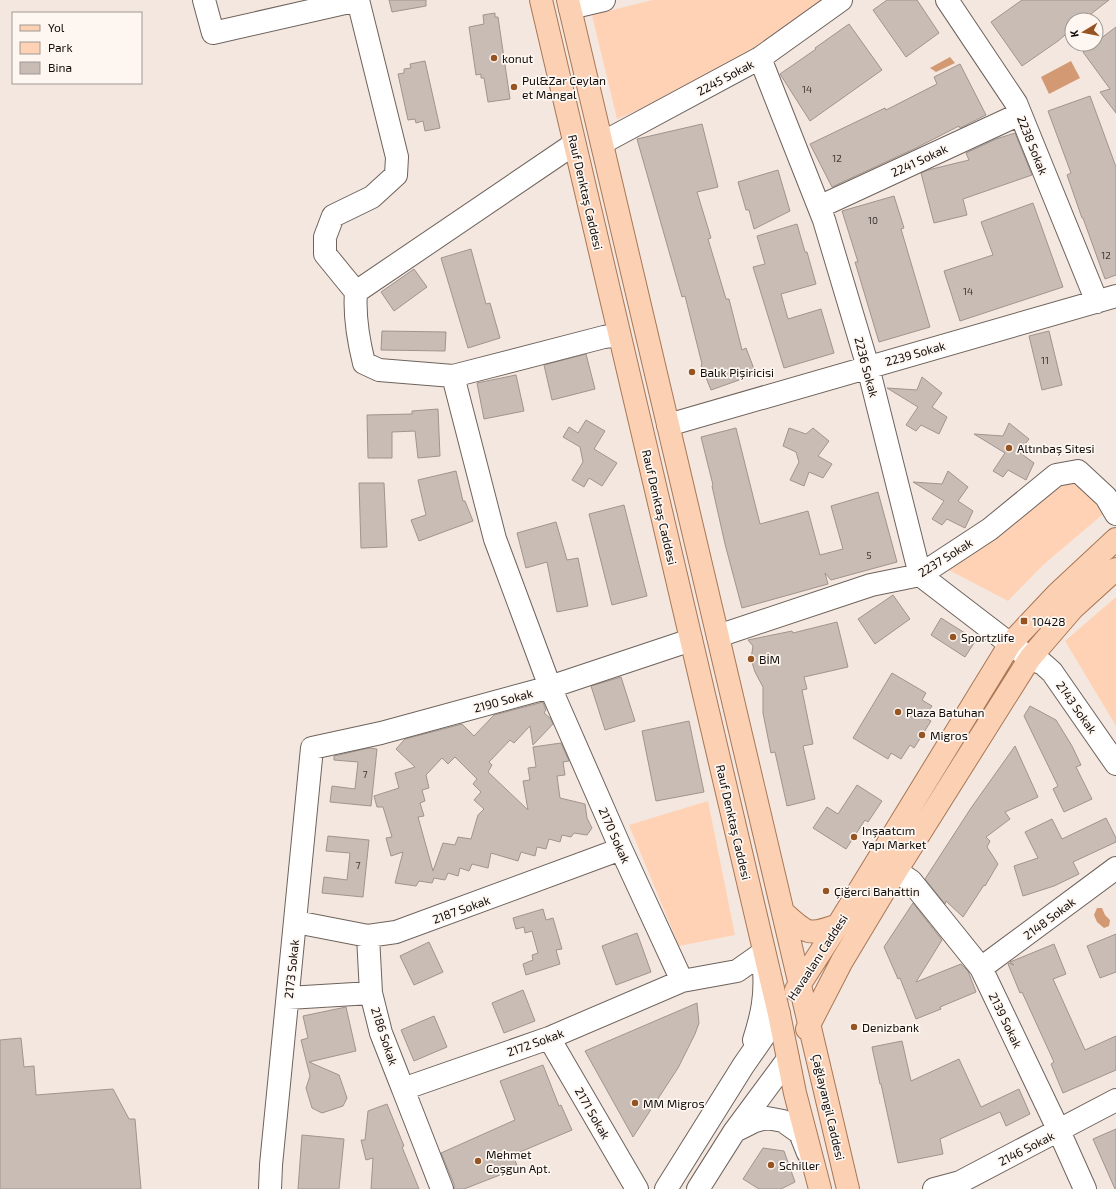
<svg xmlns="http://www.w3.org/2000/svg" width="1116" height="1189" font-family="'Exo 2',sans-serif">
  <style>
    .green { fill: #ffd2b5 }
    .water { fill: #d39973 }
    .building { fill: #c9bcb4; stroke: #a0948d; fill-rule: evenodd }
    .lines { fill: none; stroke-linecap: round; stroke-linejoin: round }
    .minor-casing { stroke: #6e635c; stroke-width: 24 }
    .major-casing { stroke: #a87756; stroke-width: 24 }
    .minor { stroke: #fff; stroke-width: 22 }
    .major { stroke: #fcd0b3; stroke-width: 22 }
    .poi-dot { fill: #965422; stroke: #fef6f1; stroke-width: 1.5 }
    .labels { text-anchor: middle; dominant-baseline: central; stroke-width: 3.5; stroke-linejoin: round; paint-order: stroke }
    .number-label { font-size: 10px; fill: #3e3834 }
    .poi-label { font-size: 12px; fill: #100c09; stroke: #fef6f1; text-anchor: start }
    .street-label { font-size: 12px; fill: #100c09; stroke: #fef6f1 }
  </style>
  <rect width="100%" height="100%" fill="#f4e7df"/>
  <path class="green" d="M653,0H836L753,60L617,119L592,15Z
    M1079,477L1109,509L1043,565L1008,601L947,569L1066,478Z
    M1116,597V726L1065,641Z
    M708,801L735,935L679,946L629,825Z"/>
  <path class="water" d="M950,57L955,63L936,72L930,68Z
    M1071,61L1080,78L1049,94L1041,77Z
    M1097,908H1102L1105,915L1110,920L1109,926L1104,928L1097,922L1094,915Z"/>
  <path class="building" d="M389,0H426V6L392,12Z
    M887,0H917L939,33L906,57L873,10Z
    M1022,0H1109L1083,20H1072V29L1058,41L1022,66L991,22Z
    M495,13V17H498L510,99L488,102L484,78H481V74L476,75L469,27L484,24L483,15Z
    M849,24L882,70L810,121L780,74L816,49L815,48Z
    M1116,27V113L1100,92L1110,89L1083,52L1093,44H1096V42Z
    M425,61L440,128L425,131L423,121L416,123L415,119L408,120L398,74L404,73V69L411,68L410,64Z
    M960,64L986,115L960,128L959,126L916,148L832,187L810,144L885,108L886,110L937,84L934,77Z
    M1090,96L1116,167V275L1105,279L1083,218H1082L1067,175L1071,173L1048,111Z
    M702,124L718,187L697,192L711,238L708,239L726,299H729L742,350L746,348L756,374L711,390L701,365L702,364L685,296L682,297L637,139Z
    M1015,133L1032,175L963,199L967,215L934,223L921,173L928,170L969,160L966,153L996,139Z
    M778,170L790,211L754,229L749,210H746L738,182Z
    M894,196L904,228L901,229L930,327L879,342L855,262H858L842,211Z
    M1033,203L1063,287L960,321L944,271L993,255L981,222Z
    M797,224L805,252H807L816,284L781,294L788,319L821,309L834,353L784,368L753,267L765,264L757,236Z
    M471,249L486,304L490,303L500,338L468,348L441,258Z
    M414,269L427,287L394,311L381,292Z
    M382,331L446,332L445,351L381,350Z
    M1049,331L1062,385L1042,390L1029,336Z
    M586,354L595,389L552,400L544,365Z
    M516,375L524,411L484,419L477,383Z
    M922,377L942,393L932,407L947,417L939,434L921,425L916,431L906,425L918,407L887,388L917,390Z
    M438,409L440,456L418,458L415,431L392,432V458H368L367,415L412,414V411Z
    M586,420L605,431L594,449L617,463L602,486L589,478L584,487L572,480L583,462L580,447L563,437L569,427L578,433Z
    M1009,423L1029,439L1019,452L1034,463L1026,480L1008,470L1003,477L993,471L1005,453L974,434L1003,436Z
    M736,428L760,524L808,511L820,555L843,549L831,506L878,492L897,562L831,580L825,573L828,584L742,608L725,544L712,486L713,485L701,437Z
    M789,428L806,434L813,428L829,441L818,456L832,464L823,478L809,472L804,486L790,480L799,462L796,452L783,446Z
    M456,471L463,501H465L473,521L419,541L411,520L426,515L418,480Z
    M948,471L968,487L958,501L973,511L965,528L947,519L942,525L932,519L944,501L913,482L942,484Z
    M359,483H384L387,547L361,548Z
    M624,505L647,596L612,605L589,514Z
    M556,522L567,560L578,558L588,606L557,612L547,562L526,568L517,533Z
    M893,595L910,619L875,644L858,619Z
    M941,618L976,640L965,657L931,635Z
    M837,622L848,667L804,677L807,689L802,690L813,744L803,746L815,799L787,806L775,752L771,753L763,713V687L755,672L751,659L753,646L748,640L792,631L793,633Z
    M892,673L926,693L922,700L932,706L924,717L931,721L914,748L910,745L901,759L891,753L888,759L853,738Z
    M621,677L635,721L605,730L591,686Z
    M543,702L546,710L544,713L550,718L553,724L533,745L530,726L514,743L510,740L489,762L492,765L488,772L528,810L523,781L530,780L528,768L536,767L533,747L561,743L569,761L563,762L565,775L557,776L560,798L585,804L587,818L592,828L587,835L574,833L571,837L562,835L560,842L549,839L546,849L537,847L535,856L521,852L518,861L491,853L488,868L472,864L469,871L460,868L458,876L448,873L445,880L434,878L432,883L419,881L416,886L395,883L403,852L391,856L386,838L392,837L383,807H377L374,796L399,788L395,773L415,767L396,749L405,739L462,724L474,736L494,715ZM455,757L477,779L473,784L481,792L474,800L484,809L478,815L471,839L458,837L455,845L443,843L433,871L418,817L424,816L420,803L425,801L422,790L429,788L426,775L442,758L448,764Z
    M1030,706L1056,720L1072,746L1081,765L1076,767L1092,799L1064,812L1053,789L1058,786L1024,716Z
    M689,721L704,792L656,801L642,731Z
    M1015,746L1038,797L1005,812L1010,819L986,837L990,841L987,847L998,864L985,886L984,885L963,917L946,901L945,904L925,879L971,808Z
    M369,748L377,749L371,806L330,802L332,786L355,789L358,762L334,760V756Z
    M857,785L882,801L868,822L865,820L846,849L813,828L827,807L838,814Z
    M1106,818L1116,838V842L1073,862L1079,874L1054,886L1023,896L1014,866L1038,858L1025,832L1052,819L1062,839Z
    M328,836L369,840L363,897L322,893L324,877L347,880L350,853L326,851Z
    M913,903L942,940L916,982L961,964L968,971L976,992L940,1007L941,1009L916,1019L900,978L898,979L884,947Z
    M543,909L546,920L553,918L562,949L556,950L560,964L526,975L523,964L533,960L532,955L538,953L532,931L525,933L524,927L516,929L513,918Z
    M637,933L651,972L616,985L602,946Z
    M1116,934V972L1100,978L1087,946Z
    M429,942L443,972L414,985L400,956Z
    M1054,944L1066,974L1053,979L1085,1050L1116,1036V1070L1063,1093L1051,1064L1054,1062L1022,992L1020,993L1008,964L1009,963L1014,965L1010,962Z
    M523,990L535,1021L504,1033L492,1003Z
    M697,1003L699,1023L695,1034L678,1068L633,1137L585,1051Z
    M346,1007L356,1051L309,1062L339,1075L347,1098L343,1106L322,1113L312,1108L306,1088L310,1076L301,1040L308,1038L303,1016Z
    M434,1016L447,1047L414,1061L401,1030Z
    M21,1038L24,1067L34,1066L36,1095L113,1089L129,1119H135L141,1189H0V1040Z
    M902,1041L911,1081L959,1059L981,1107L1019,1089L1030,1114L1006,1126L1000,1112L940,1139L943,1154L898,1163L881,1084H880L872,1047Z
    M543,1065L559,1106L561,1105L572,1130L513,1155L518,1168L464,1189H454V1184L441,1153L515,1120L500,1081Z
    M387,1104L404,1146L402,1147L419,1189H371L373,1158L366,1160L361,1140H365L368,1111Z
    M1116,1129V1189H1115L1093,1139Z
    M302,1135L344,1139L339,1189H298Z
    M763,1148L784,1151L795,1182L781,1189H759L743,1179Z"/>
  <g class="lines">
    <defs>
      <path id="minor" d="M204,0L213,33L358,0
        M947,0L1016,103L1097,302
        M570,8L604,0
        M760,58L824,220L868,367L920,575L1010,644L1030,658L1043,664L1052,672L1116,764
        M602,143L760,58L841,0
        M819,207L1020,114
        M356,292L325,254V237L333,216L372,197L396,175L397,157L358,0
        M619,335L604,337L453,376L495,539L550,687L621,849L682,981
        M453,376L379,370L364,363C358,339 354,317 356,292L574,144
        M668,425L1116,296
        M718,636L871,585L920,575L990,529L1056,475L1078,471L1106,497L1116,514
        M896,871L911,881L981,968L1059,1131L1085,1189
        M296,922L368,936L396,932L621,849
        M368,936L371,993
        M981,968L1116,868
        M288,998L371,993L381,1033L403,1089
        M549,1038L637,1189
        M754,1040C762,1015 766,996 764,969
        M735,1131L755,1121L767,1118L783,1121L800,1133L808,1153
        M270,1189L271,1165L312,748L381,733L550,687L691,640
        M442,1189L403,1089L549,1038L682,981L737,971L764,952
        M666,1189L743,1066L779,1014
        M698,1189L734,1132L788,1059
        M934,1189L960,1182L1116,1100"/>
      <path id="major" d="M541,0L779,1014L795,1093L820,1189
        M568,0L848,1189
        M784,913C807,934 808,936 838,925
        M796,990L838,925L1010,644L1057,594L1116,539
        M807,1029L842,961L896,871L1030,658L1073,608L1116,569"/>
    </defs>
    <use href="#minor" class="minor-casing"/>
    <use href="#major" class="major-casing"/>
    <use href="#minor" class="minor"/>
    <use href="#major" class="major"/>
  </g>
  <g class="poi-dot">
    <circle cx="494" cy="58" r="4"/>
    <circle cx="514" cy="87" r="4"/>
    <circle cx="692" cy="372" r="4"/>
    <circle cx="1009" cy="448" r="4"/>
    <rect x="1020" y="617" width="8" height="8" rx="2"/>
    <circle cx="953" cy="637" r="4"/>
    <circle cx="751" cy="659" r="4"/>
    <circle cx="898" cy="712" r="4"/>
    <circle cx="922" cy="735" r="4"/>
    <circle cx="854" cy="837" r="4"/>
    <circle cx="826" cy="891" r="4"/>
    <circle cx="854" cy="1027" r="4"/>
    <circle cx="635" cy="1103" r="4"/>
    <circle cx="478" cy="1161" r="4"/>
    <circle cx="771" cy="1165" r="4"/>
  </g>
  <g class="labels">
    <g class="number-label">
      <text x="807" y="89">14</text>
      <text x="837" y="158">12</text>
      <text x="873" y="220">10</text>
      <text x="1106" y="255">12</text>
      <text x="968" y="291">14</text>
      <text x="1045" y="360">11</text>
      <text x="869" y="555">5</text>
      <text x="365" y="774">7</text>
      <text x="358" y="865">7</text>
    </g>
    <g class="poi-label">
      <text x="502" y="58">konut</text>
      <text x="522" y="80">Pul&amp;Zar Ceylan<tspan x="522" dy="14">et Mangal</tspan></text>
      <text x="700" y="372">Balık Pişiricisi</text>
      <text x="1017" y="448">Altınbaş Sitesi</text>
      <text x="1032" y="621">10428</text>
      <text x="961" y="637">Sportzlife</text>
      <text x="759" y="659">BİM</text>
      <text x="906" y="712">Plaza Batuhan</text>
      <text x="930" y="735">Migros</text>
      <text x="862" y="830">Inşaatcım<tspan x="862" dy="14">Yapı Market</tspan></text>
      <text x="834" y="891">Çiğerci Bahattin</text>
      <text x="862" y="1027">Denizbank</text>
      <text x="643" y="1103">MM Migros</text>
      <text x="486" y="1154">Mehmet<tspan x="486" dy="14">Coşgun Apt.</tspan></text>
      <text x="779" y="1165">Schiller</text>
    </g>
    <g class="street-label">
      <text transform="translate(725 77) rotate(-28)">2245 Sokak</text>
      <text transform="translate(1033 145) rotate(68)">2238 Sokak</text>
      <text transform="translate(919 160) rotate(-25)">2241 Sokak</text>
      <text transform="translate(586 192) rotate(77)">Rauf Denktaş Caddesi</text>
      <text transform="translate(915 353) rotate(-16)">2239 Sokak</text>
      <text transform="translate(867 367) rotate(75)">2236 Sokak</text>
      <text transform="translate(660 507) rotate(77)">Rauf Denktaş Caddesi</text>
      <text transform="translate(945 557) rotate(-32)">2237 Sokak</text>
      <text transform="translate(503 700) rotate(-15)">2190 Sokak</text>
      <text transform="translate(1077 707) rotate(55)">2143 Sokak</text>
      <text transform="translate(734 822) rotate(77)">Rauf Denktaş Caddesi</text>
      <text transform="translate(615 835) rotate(66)">2170 Sokak</text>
      <text transform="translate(461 909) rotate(-20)">2187 Sokak</text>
      <text transform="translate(1049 918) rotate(-37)">2148 Sokak</text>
      <text transform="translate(817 957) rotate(-57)">Havaalanı Caddesi</text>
      <text transform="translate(291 969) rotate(-84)">2173 Sokak</text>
      <text transform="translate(1006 1020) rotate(64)">2139 Sokak</text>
      <text transform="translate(385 1036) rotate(72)">2186 Sokak</text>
      <text transform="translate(535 1042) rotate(-20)">2172 Sokak</text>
      <text transform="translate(829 1107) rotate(77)">Çağlayangil Caddesi</text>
      <text transform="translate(593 1113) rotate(60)">2171 Sokak</text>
      <text transform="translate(1026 1148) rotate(-27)">2146 Sokak</text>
    </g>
  </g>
  <rect x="12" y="12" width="130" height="72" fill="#fef6f1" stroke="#9f9894"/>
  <rect x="20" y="25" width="20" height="6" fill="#fcd0b3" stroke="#9f9894"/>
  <text x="48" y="32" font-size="12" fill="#100c09">Yol</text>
  <rect x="20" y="42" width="20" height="12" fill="#ffd2b5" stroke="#9f9894"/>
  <text x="48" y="52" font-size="12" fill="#100c09">Park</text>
  <rect x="20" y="62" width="20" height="12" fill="#c9bcb4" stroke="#9f9894"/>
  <text x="48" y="72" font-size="12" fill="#100c09">Bina</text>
  <g transform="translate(1084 32) rotate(260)"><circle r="19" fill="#fef6f1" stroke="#9f9894"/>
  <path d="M0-3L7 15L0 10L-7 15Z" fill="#965422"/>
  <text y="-6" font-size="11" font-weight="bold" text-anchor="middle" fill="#100c09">K</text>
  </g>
</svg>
